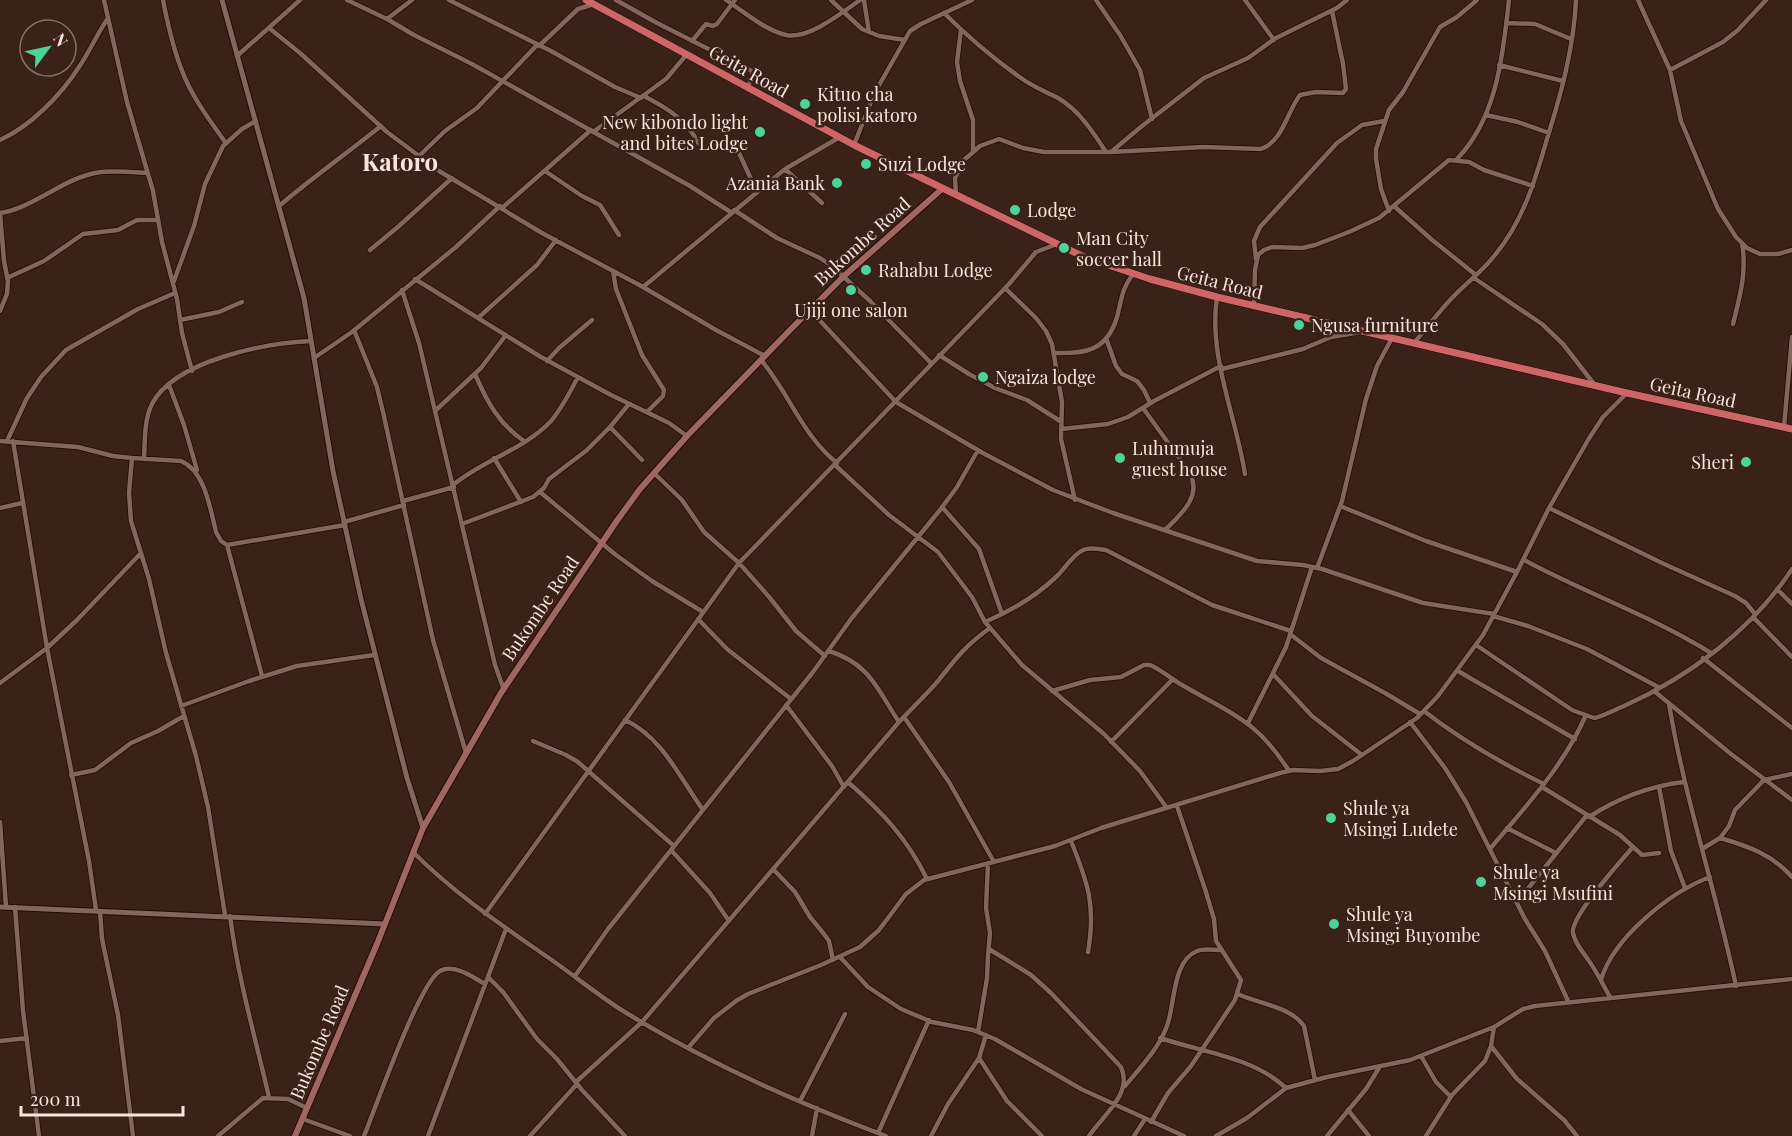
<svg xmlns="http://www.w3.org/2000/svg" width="1792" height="1136" font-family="'Playfair Display',serif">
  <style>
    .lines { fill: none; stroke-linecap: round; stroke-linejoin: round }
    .minor-casing { stroke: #210b03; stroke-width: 6 }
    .tertiary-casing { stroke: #210b03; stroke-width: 7 }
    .secondary-casing { stroke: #210b03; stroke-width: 8 }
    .trunk-casing { stroke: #210b03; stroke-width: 8 }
    .minor { stroke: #84675b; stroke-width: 4.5 }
    .tertiary { stroke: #84675b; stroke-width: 5 }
    .secondary { stroke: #a06660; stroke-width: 6 }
    .trunk { stroke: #ce6668; stroke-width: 7 }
    .poi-dot { fill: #4ad49c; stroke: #3b2218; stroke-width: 2 }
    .labels { text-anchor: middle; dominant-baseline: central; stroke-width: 5; stroke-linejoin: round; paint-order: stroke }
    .street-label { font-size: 18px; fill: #f7e6e0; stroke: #3b2218 }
    .poi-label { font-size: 18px; fill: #f7e6e0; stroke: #3b2218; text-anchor: start }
    .district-label { font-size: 24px; font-weight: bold; fill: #f7e6e0; stroke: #3b2218 }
  </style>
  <rect width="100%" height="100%" fill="#3b2218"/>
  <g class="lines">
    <defs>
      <path id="minor" d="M104,0L127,102L153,191L162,242L177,299L182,333L192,371
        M163,0C168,26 174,53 185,78C195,101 211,122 225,142
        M347,0L387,19L414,35L472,64L690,186L732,213
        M449,0L551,51L615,87L641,98
        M616,0L657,23L752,71V76L748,87
        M726,0C744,12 765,30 786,35C808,40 843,12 860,0
        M831,0L862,29L879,36L905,40
        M864,0L869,32
        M1096,0L1120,35L1140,70L1152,119
        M1245,0L1274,40
        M1638,0L1670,70L1681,121L1718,209L1736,237L1747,248L1760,254H1778L1792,250
        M944,13C968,37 994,59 1021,78C1033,87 1045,91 1058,98C1079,110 1093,132 1106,152
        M387,19L412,0
        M1506,23L1535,24L1571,39
        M269,28L300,53L387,132L439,171L542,233L643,287L716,330L765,356
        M961,30L957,62L960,81L973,120V150
        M692,41L706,24L713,26L717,24L735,0
        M539,46L578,9L594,4
        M237,56L300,0
        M1499,65L1563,81
        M1670,70L1723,42L1738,30L1766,0
        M644,96C667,108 687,120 699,144
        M1486,115L1518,122L1549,133
        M593,132L666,79L687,54
        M0,140C31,126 61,95 79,67C90,51 97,34 108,18
        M854,145L874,94L910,31L921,24L972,0
        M734,146L739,153L757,192
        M1111,152L1142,126L1204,78L1248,58L1276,38L1337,8L1347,0
        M419,156L445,131L477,108L537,45
        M1457,159C1497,118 1503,55 1509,0
        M785,169L822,203
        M545,171L582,196L600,205L619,235
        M956,195L955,178L964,160L980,146L999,139L1023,148L1044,152H1111L1204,147L1261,149C1283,141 1287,112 1300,95L1316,92L1343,93L1346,89L1343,64L1332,11
        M279,206C312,178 347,153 381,126
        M1395,207L1431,239L1476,275
        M502,208L591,130
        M734,210L777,238L820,258L832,266L870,301L931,363
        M1389,211L1381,189L1376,159V149L1389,110L1403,92L1440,27L1457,17L1477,0
        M370,250L399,226L452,178
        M1256,259L1254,241L1260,227L1337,143L1362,125L1384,121
        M613,271L616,289L642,355L664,390L663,396L647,412
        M7,278L44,261L83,234L118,230L137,220H157
        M1474,278L1542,324L1563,344L1594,384
        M415,279L541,357L611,395L669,423L687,436
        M174,281L194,226L205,184L223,146L242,129L256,121
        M643,287L785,169L840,137
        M1005,288L1036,318L1046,331L1052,344L1062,402L1061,439L1075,500
        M402,290L419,343L495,665L504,690
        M1217,297C1208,356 1236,416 1245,474
        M1254,305L1255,270L1258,255L1264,250L1272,247L1302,248L1315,245L1349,232L1379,218L1449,160L1469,162L1484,170L1533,186
        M810,310L896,402L981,452L1053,490L1113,513L1257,561L1303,565L1322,569L1423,603L1494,614
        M0,311L7,294L8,281L4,261L0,213C31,209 63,179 95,173C112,170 130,172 147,173
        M478,318L537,265L556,240
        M180,320L219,312L242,302
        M1733,324C1740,296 1747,272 1742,243
        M354,330L377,387L383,412L433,640L466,753
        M1106,338L1116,366L1122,374L1137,381L1144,390L1150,403
        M1414,343C1427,328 1439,311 1453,297C1466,283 1483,271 1495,255C1523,221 1535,181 1547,139C1561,94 1574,47 1576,0
        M1055,353C1085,354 1107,351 1117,317C1122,299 1121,290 1133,274
        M939,355L969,374L995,388L1027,400L1060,421
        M314,358L352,332L456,247L500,206
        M761,360C789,393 802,435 837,463
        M547,361L559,348L592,320
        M1222,369L1303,349L1331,337L1361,332
        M475,374C487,402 499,424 524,441
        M169,385L184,425L197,470
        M1143,408L1190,473C1202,497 1181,514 1165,530
        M435,411L481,368L506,335
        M610,427L642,460
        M1784,427L1792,337
        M1061,429L1108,424L1128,417L1154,401L1221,366
        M0,441L78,447L113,456L132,458L181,461C205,471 210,508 216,532L221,541L227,545L345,525
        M7,441L27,398L41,377L66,350L138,309L175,293
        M13,441L47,648L89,861L96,910
        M132,458L129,493L131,521L149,579L166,653L196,756L208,807L225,915
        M494,458L521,502
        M144,459C145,441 144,420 152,404C175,360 266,343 311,341
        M835,465L889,515L938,552L972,597L985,622L1022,665L1104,734L1140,771L1167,808
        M654,473L682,500L704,532L739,563L770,598L796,631L825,656
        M453,485C483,460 525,449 551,421C562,408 570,392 578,377
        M540,492L616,555L652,581L703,612
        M403,501L454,487
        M1340,506L1426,541L1517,572
        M942,507L979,549L1002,614
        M0,508L22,503
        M1549,508L1662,563L1735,596L1746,603L1755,614
        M344,522L404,505
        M462,524L533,497L544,488L549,479L587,450L610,427L629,404
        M227,545L262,676
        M1524,560C1585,593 1652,616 1711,653
        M1317,568L1342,501L1366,399L1377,366L1392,338
        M1777,589L1792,604
        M1493,616L1528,626L1587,649L1660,688
        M1753,617L1792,657
        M698,619L727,649L791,699
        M985,622C1011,611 1036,596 1056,577C1065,569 1072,555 1083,550C1090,547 1098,549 1106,550L1212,605L1291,631
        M1290,634L1321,658L1385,693L1420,714
        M1476,645L1572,710L1594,718C1604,716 1614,710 1624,706C1689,677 1753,629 1792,569
        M829,651C870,664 877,689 899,722
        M1703,658L1792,728
        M1458,671L1575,739
        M1273,674L1312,716L1362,755
        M0,683L47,648L77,620L141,553
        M1052,691L1090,680L1121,677L1144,665H1150C1162,670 1171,679 1182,685C1230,713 1257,720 1289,771
        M1654,691L1731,754L1792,800
        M1669,704C1685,800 1716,891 1736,986
        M786,705L832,766L844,787
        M181,706L249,681L297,666L374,655
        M1424,711C1461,740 1501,763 1544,784
        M904,717L949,782L994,862
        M625,720C662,737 680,778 703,810
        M1410,722L1445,768L1466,802L1525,919L1545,951L1569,1003
        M1248,723L1286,647L1312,567
        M533,741L566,755L578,762L674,846
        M1111,742L1173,679
        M71,775L95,770L131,743L158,731L184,716
        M848,782C882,812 907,838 927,879
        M1542,787L1620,835L1642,855L1659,853
        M1659,787L1671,851L1685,888
        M1589,817C1618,798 1650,786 1684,782
        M0,822L6,907
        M1507,828L1556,853
        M1720,838C1748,846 1773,855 1792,877
        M1071,841C1088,883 1096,906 1088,952
        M1490,849C1525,807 1563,767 1585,717
        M1702,849L1720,838L1729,826L1735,810L1764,780L1792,774
        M671,850L710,893L729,921
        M414,853C454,893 500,924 546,956C571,973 595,993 620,1009C703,1061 795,1102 886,1136
        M773,869L795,892L810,917L824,934L829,941L833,960
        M1517,902L1587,815
        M15,907L23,1011L39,1136
        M100,911L102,939L118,1015L133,1136
        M485,914L739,563L1009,284L1036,252L1057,244
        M230,916C238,978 255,1037 269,1097
        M989,949L1031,975L1051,993L1121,1067C1133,1094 1103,1115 1089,1136
        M840,957L868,987L901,1009L932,1022L973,1030L995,1039L1081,1089L1184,1136
        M575,976L608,929L813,672L851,619L940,510L957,487L978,450
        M488,977L503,992L537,1039L557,1059L582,1090L625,1136
        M1601,980C1613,938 1670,892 1710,877
        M1238,994C1259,1004 1290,1006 1304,1026L1315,1080
        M1610,997C1603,985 1597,972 1589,961C1583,952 1575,944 1573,933C1570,917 1621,861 1633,847
        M978,1032L987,978L988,956L990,933L986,908L988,863
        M1160,1038C1202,1052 1253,1057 1286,1088
        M0,1041L27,1038
        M1491,1046L1517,1079L1564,1120L1577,1136
        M688,1048L714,1018L736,1001L748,994L821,965L860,947L879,930L906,894L924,880L1055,846L1101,828L1280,773L1293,770L1320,771L1338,769L1353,761L1417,718L1438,696L1483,635L1517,572L1549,508L1588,440L1603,417L1627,393
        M1421,1056L1436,1082L1451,1097
        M979,1058L1007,1101L1042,1136
        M576,1082L642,1022L899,722C912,708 926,695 938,681C956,658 966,645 990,628
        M1125,1086C1140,1068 1159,1048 1167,1026C1175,1005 1172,961 1197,951C1204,948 1213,950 1220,950
        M800,1101L845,1014
        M1348,1110L1369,1136
        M303,1119L350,1136
        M1151,1122L1168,1093L1191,1066L1235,1000L1241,980L1216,941L1214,919L1205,889L1177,806
        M878,1133L929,1020
        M218,1136L263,1098L288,1099L307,1108
        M364,1136C375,1110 421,976 442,970C457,965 472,977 485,984
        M428,1136L506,929
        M530,1136L577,1084
        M812,1136L817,1108
        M931,1136L948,1104L979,1058L986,1035
        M1134,1136L1145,1119
        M1216,1136L1247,1118L1286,1088L1327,1077L1410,1060L1494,1027L1523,1009L1535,1006L1792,979
        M1327,1136L1366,1089L1379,1068
        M1426,1136L1452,1095L1485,1061L1491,1046L1494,1027"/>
      <path id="tertiary" d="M222,0L304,298L333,471L361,599L407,778L423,828
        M0,907L385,924"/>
      <path id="secondary" d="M295,1136L377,944L423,828L501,693L616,522L640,489L687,436L792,328L844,276L943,188"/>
      <path id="trunk" d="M586,0L854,145L1084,257L1150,279L1217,297L1627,393L1792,429"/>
    </defs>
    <use href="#minor" class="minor-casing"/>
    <use href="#tertiary" class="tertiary-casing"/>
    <use href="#secondary" class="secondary-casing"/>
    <use href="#trunk" class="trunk-casing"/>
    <use href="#minor" class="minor"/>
    <use href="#tertiary" class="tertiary"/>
    <use href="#secondary" class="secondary"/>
    <use href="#trunk" class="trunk"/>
  </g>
  <g class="poi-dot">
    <circle cx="805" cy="104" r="6"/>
    <circle cx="760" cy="132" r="6"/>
    <circle cx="866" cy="164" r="6"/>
    <circle cx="837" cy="183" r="6"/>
    <circle cx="1015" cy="210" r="6"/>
    <circle cx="1064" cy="248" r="6"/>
    <circle cx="866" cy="270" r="6"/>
    <circle cx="851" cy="290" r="6"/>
    <circle cx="1299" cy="325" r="6"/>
    <circle cx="983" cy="377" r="6"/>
    <circle cx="1120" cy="458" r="6"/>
    <circle cx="1746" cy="462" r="6"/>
    <circle cx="1331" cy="818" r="6"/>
    <circle cx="1481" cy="882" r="6"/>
    <circle cx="1334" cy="924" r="6"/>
  </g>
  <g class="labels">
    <g class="street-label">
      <text transform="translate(749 71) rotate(29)">Geita Road</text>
      <text transform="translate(862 241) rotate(-42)">Bukombe Road</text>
      <text transform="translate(1220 282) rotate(14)">Geita Road</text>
      <text transform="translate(1693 392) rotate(12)">Geita Road</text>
      <text transform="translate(540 608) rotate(-56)">Bukombe Road</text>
      <text transform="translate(319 1042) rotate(-67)">Bukombe Road</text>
    </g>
    <g class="poi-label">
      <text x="817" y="94">Kituo cha<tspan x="817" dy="21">polisi katoro</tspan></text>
      <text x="748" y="122" text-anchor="end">New kibondo light<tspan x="748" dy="21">and bites Lodge</tspan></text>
      <text x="878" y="164">Suzi Lodge</text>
      <text x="825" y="183" text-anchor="end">Azania Bank</text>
      <text x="1027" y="210">Lodge</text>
      <text x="1076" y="238">Man City<tspan x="1076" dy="21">soccer hall</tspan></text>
      <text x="878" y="270">Rahabu Lodge</text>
      <text x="851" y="310" text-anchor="middle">Ujiji one salon</text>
      <text x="1311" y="325">Ngusa furniture</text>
      <text x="995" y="377">Ngaiza lodge</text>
      <text x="1132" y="448">Luhumuja<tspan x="1132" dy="21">guest house</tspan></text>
      <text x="1734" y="462" text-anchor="end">Sheri</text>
      <text x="1343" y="808">Shule ya<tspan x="1343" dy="21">Msingi Ludete</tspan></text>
      <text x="1493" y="872">Shule ya<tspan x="1493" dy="21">Msingi Msufini</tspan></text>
      <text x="1346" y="914">Shule ya<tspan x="1346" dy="21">Msingi Buyombe</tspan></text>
    </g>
    <g class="district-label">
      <text x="400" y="161">Katoro</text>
    </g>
  </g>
  <g transform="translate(48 48) rotate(57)"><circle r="28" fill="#3b2218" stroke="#867068" stroke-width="1.5"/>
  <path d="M0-4.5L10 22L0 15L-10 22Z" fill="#4ad49c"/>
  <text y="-9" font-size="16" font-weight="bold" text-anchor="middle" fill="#f7e6e0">N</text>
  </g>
  <path d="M21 1106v9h162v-9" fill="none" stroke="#f7e6e0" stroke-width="3"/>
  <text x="30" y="1106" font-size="18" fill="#f7e6e0" stroke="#3b2218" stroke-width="4.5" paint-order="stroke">200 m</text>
</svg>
